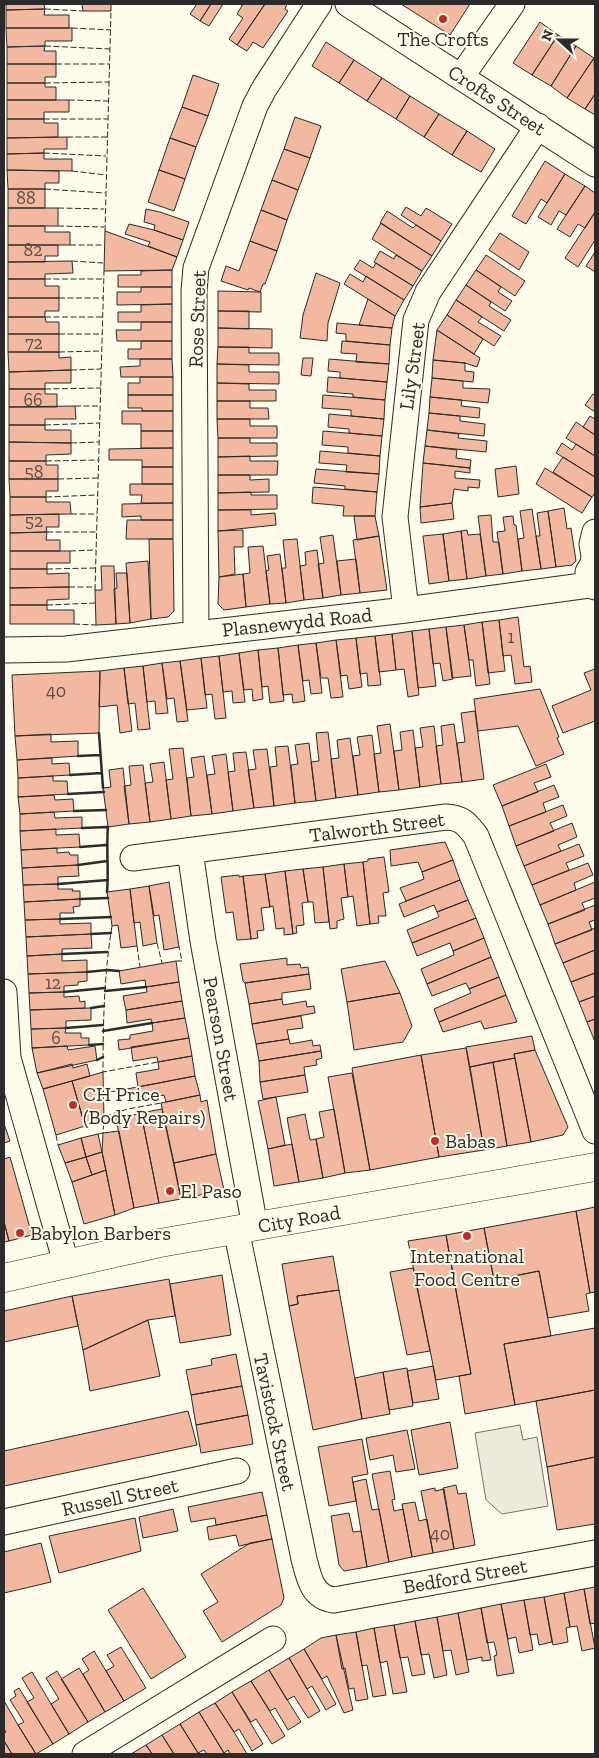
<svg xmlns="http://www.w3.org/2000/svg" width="599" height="1758" font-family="'Zilla Slab',serif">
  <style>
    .parking { fill: #eceadb; stroke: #74746e }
    .building { fill: #f2b8a0; stroke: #2b2b2b }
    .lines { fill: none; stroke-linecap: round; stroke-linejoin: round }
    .street-casing { stroke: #2b2b2b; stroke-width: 27 }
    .secondary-casing { stroke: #2b2b2b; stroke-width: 29 }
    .street { stroke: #fdfbea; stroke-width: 25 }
    .secondary { stroke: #fdfbea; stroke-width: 28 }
    .fence { stroke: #2b2b2b; stroke-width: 1; stroke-dasharray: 6 2.5; stroke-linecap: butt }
    .wall { stroke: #2b2b2b; stroke-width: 2.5 }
    .poi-dot { fill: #c62828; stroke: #fdfbea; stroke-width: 2 }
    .labels { text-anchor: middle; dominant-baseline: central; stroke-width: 4; stroke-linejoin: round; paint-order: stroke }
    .number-label { font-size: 18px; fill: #5d4e48 }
    .poi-label { font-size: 20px; fill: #2b2b2b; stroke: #fdfbea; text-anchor: start }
    .street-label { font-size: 20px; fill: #2b2b2b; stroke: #fdfbea }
  </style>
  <rect width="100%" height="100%" fill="#fdfbea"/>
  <path class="parking" d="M520,1425L523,1440L537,1437L548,1506L502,1514L486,1500L475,1433Z"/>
  <path class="building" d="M6,4H44L45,9L6,10Z
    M82,4H111V11H83Z
    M197,4H211L200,21L190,14Z
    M211,4H223L209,26L200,21Z
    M243,4H265L237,45L229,39L243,18L237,14Z
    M265,4H287L285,9L288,11L263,48L253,42L247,51L237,45Z
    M401,4H470L450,35Z
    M45,9L44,15H69V28H6V10Z
    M540,22L558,35L532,75L513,63Z
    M6,28H72V41H45V46L7,47Z
    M558,35L576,46L551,86L532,75Z
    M326,42L354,60L339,83L312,66Z
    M45,46L44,51H56V64H7V47Z
    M576,46L594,58L567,98L551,86Z
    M594,58L595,94L585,109L567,98Z
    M354,60L382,78L367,101L339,83Z
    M7,64H56V77H45V83H7Z
    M193,75L219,84L208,116L182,107Z
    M382,78L410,96L396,119L367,101Z
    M7,83H45V87H56V100H7Z
    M595,94V115L585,109Z
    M410,96L439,114L424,137L396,119Z
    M7,100H69V112H44V119H7Z
    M182,107L208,116L196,147L170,138Z
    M439,114L467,131L452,155L424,137Z
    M295,117L321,126L310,158L284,149Z
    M7,119H44V123H58V137L7,138Z
    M467,131L495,149L481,172L452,155Z
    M67,137V149H44V153L7,154V138Z
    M170,138L196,147L185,179L159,170Z
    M284,149L310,158L298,190L272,180Z
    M44,153V159H72V171L7,170V154Z
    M545,161L565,174L547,203L541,199L526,224L512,216Z
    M7,170L59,171V183H45V189H8Z
    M159,170L185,179L174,211L148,202Z
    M565,174L585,186L566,215L559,211L551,225L538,217Z
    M272,180L298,190L287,220L261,210Z
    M585,186L595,193V212L585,228L578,224L570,237L557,229Z
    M8,189H45V208H8Z
    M406,207L421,216L426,208L452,224L441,241L401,215Z
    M8,208H58V226H8Z
    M146,209L160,212L189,222L183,240L154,230L155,225L144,222Z
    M261,210L287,220L277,251L250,241Z
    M387,211L413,228L416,225L441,241L432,256L380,223Z
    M595,212V240L578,267L565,258Z
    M381,223L432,256L422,271L372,239Z
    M129,224L154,230L183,240L177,257L148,246L150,242L125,234Z
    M8,226H45V232H70V245H8Z
    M105,231L177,257L172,270L104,271Z
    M500,233L529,252L519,270L489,250Z
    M250,241L277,251L265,284H263L260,292L249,288L248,290L221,281L226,266L239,271Z
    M8,245H58V256H45V262H8Z
    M380,251L394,259L396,255L422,271L413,286L374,262Z
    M595,252V272L586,266Z
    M486,255L525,281L515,296L476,270Z
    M360,260L373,268L376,263L413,286L404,300L354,269Z
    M72,261L73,273L45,274V279H8V262Z
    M172,270V287H118V275H141V271Z
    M476,270L501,287L498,292L512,301L505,311L466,285Z
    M316,273L340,283L328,323L327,341L300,338L303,315Z
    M350,274L363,282L366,276L404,300L395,316L344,284Z
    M8,279H45V286H59V298H8Z
    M466,285L491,302L489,306L511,320L504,331L456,300Z
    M141,287H172V304L117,305V292H141Z
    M218,291L261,292V312L218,311Z
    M8,298H59V311H45V317H8Z
    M368,299L395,316L392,328L359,325Z
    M456,300L482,317L478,322L501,336L494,346L447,315Z
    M172,304V322H118V312H141V305Z
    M218,311H249V329L218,328Z
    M447,315L483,339L474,354L437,330Z
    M8,317H45L46,322H59V334H8Z
    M141,322H172V341H117L116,330H141Z
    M337,323L392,328L390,345L346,341V334L336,333Z
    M218,328L272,329V348L218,347Z
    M437,330L480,358L477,367L465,363L433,360Z
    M8,334H59V352H8Z
    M141,341H172V359H128V349H141Z
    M342,341L390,345L389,364L356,362L357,354L341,353Z
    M218,347H249V353H279V365L217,364Z
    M8,352H59V358L71,357V370L9,372Z
    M303,358H313L311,376L301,375Z
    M140,359H172L173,377H121L120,367L140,366Z
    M329,359L389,364L387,382L340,378V372L328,371Z
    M433,360L465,363V371L474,372L473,382L432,378Z
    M217,364L249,365V372H279V384L217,383Z
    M71,370V383H45V389H9V372Z
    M140,377H173V395H128V383H140Z
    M328,377L387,382L385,400L353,397V394L327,392Z
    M432,378L463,381V388L490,389L488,403L430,397Z
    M217,383L249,384V390H276V401H217Z
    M9,389H45V394H57V407H9Z
    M593,394L595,395V412L585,405Z
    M128,395H173V411H142V408H128Z
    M323,395L385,400L384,419L351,416V410L322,408Z
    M430,397L462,400L461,406L480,408L479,418L429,413Z
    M217,401H250V408H268L269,419H217Z
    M75,406L76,419H45V425H9V407Z
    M122,411H173V431H141V424H122Z
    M429,413L460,416V421L485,424L484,436L427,430Z
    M329,414L384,419L382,436L349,433V429L328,427Z
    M590,416L595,419V435L583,427Z
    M217,419H250V426H277V438H218Z
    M576,422L595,435V456L566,438Z
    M9,425H45V430H71V443L9,442Z
    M427,430L459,434L458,438L487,441L486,452L425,446Z
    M141,431H173V448H141Z
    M323,431L382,436L380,456L348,453V447L322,445Z
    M218,438H250V443H277V456L218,457Z
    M9,442L71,443V454L46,455V461H9Z
    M562,443L572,450L576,444L595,456V477L556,453Z
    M425,446L457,450L456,458L471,460L470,468L423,463Z
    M173,448V467H142V460H109V449Z
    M320,451L380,456L379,474L346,472L347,465L319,463Z
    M250,456V461H278L277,475H218V457Z
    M563,457L595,477V493L592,497L553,472Z
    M9,461H46V465H58V479H9Z
    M423,463L470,468V473L455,471V478L480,480L479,488L468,487V491L454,489L452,503L420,507Z
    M516,466L519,494L498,497L495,469Z
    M142,467H173V484H142Z
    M545,468L592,497L582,513L536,484Z
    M316,469L379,474L377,492L345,489V486L314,483Z
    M218,475H250V480L269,479V492L218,493Z
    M9,479H58V491H46V497H10Z
    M130,484H173V503H141L142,495H130Z
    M313,487L377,492L375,516H343L344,506L312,503Z
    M251,492V495H277V509L218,510V493Z
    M10,497H46V502H70L71,514L10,515Z
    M173,503V520H141V516L122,517V504Z
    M452,503L454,519L421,523L420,507Z
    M564,508L567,529L571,528L576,561L572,565L556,567L548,511Z
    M532,509L541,569L522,571L518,539L524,538L520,511Z
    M218,510H251V515L275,513L276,525L218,531Z
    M548,511L556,567L541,569L536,536H540L537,513Z
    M59,514V527H46L47,532L10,533V515Z
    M491,515L493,542H499L503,574L486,576L478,516Z
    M354,516H375L379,536L357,540Z
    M513,516L514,525H516L522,571L503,574L497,532L505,531L503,517Z
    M127,520H173V539H126Z
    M243,530V547H234L235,574L219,577L218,531Z
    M467,530L468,535L480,534L486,576L467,579L461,531Z
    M461,531L467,579L449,581L443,534Z
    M47,532L46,540H60V551H10V533Z
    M443,534L449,581L429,584L423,536Z
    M333,535L341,595L323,598L318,564L324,563L320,537Z
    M379,536L387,590L360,593L353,540Z
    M149,539H173L174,611L168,617L151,619Z
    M297,539L304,600L286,603L282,568H286L283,540Z
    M263,546L270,604L246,607L243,574L250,573L248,547Z
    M317,550L323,598L304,600L300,566L306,565L305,552Z
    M10,551H70V563H47V569H10Z
    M280,554L286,603L270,604L266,571L269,570L267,556Z
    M356,559L360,593L341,595L337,561Z
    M148,561L151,619L130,623L126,563Z
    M101,566H114L116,624L96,625L95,590H102Z
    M10,569H47V574L69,573V587L10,588Z
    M116,573H127L130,623L116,624L114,589L117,588Z
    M243,574L246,607L224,610L218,604L219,577Z
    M69,587V599L47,600V605H10V588Z
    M10,605H47V610H74V624H10Z
    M518,617L524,667L530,666L532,682L515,684L511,655L503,656L499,620Z
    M499,620L505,671L488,673L482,622Z
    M482,622L490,684L476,686L473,660H469L464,625Z
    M464,625L471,676L452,678L446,627Z
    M446,627L453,679L443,681L440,663L433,664L429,629Z
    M429,629L436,686L418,688L412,631Z
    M412,631L419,695L408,697L404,669L396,670L392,634Z
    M392,634L396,670L379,672L375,636Z
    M375,636L381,685L368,686L367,673L360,674L356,638Z
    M356,638L362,687L349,689L347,675L341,676L336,640Z
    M336,640L343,697L331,698L328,678H321L316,643Z
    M316,643L322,693L311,694L309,680L303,681L298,645Z
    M298,645L305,701L293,703L292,694L283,695L278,648Z
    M278,648L284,701L270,703L268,686L262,687L258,650Z
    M258,650L263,699L253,701L252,689L244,690L239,653Z
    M239,653L245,702L233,703L232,691L223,692L219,656Z
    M219,656L226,718L215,719L212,694L205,695L201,658Z
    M201,658L207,708L187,710L180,661Z
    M180,661L188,721L177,722L174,698L167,699L162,663Z
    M162,663L168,713L156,714L155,701L147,702L143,666Z
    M143,666L150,729L138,730L135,703L128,704L124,668Z
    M124,668L132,731L120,733L117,705L99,707L100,671Z
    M595,669V721L563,733L552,706L591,690L584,673Z
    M100,671L99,733L15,736L12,675Z
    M540,689L559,737L557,738L564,754L536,766L518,726L478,731L474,699Z
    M475,711L484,779L462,782L457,743L465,742L461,713Z
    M390,724L399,790L379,792L374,754L381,753L377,726Z
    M454,724L462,782L441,784L436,746L443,745L441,726Z
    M434,726L441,784L420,787L415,748L423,747L420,728Z
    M413,730L420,787L399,790L394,751L402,750L400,732Z
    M328,732L336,798L316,801L311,762L319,761L316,733Z
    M51,734V742L78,741V756L17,760L15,736Z
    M372,735L379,792L358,795L353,756L360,755L357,737Z
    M350,738L358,795L336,798L331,759L339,758L337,740Z
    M309,743L316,801L295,803L291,765L298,764L295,745Z
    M288,746L295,803L274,806L270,767L277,766L275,747Z
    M183,748L191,816L171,819L166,780L173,779L169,749Z
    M267,749L274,806L254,808L248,770L256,769L253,750Z
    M246,752L254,808L233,811L228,772L235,771L233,753Z
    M226,754L233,811L212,814L207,775L215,774L212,756Z
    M204,756L212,814L191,816L187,778L194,777L191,758Z
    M52,758V764L69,763L70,775L18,778L17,760Z
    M164,762L171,819L150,822L145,783L153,782L150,764Z
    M546,764L551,777L534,783L538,792L502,806L493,785Z
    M143,765L150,822L129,824L124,786L131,785L129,766Z
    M123,768L129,824L108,827L103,788L111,787L109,770Z
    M53,776V781H67L68,794L18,797V778Z
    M554,785L559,797L543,803L546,812L509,826L502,806Z
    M54,795L55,800L73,799L74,811L20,814L18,797Z
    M563,805L567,816L550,823L554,831L516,846L509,826Z
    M54,812L55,818L82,817V828L20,831V814Z
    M572,823L577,837L558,845L561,851L524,866L516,846Z
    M56,829V835L79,834L80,847L21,850L20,831Z
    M445,842L453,860L422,872L418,862L391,866L390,850Z
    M579,844L584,856L566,863L569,870L532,885L524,866Z
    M57,848V853L69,852L70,855H78V865L22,868L21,850Z
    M384,857L389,892L383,893L386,916H378L379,923L370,924L363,862L368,861V859Z
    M453,860L460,880L406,901L400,888L424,879L422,872Z
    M363,862L370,924L357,926L353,896L348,897L344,864Z
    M588,863L593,875L574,883L576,890L540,905L532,885Z
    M344,864L348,897L341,898L344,919L337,921V928L330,929L323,867Z
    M78,865L79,876L58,877V884L23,885L22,868Z
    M323,867L329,922L315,923L313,902H308L303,869Z
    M303,869L308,902L302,903L304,925L296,926L297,933L293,934L285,871Z
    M285,871L293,934L284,935V928L276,929L273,906L270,907L265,874Z
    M265,874L270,907L261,908L264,930L257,931L258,938L251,939L243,876Z
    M239,875V877L243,876L251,939L237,940L233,912L226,913L221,877Z
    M460,880L468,900L437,912L434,905L404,917L399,904Z
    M169,882L179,947L164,950L159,915L154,916L149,886Z
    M595,882V898L582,903L585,910L548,924L540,905Z
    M58,884V889H73L72,891H80V899L24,902L23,885Z
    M149,886L157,943L143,946L140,922L134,923L130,889Z
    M130,889L137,946L121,948L118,925L112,926L107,892Z
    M80,899V906L73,907L74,913H60V919L25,920L24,902Z
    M468,900L476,918L412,943L407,930L439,917L437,912Z
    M595,905V920L589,922L592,930L555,944L548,924Z
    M476,918L484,938L453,951L450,943L417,956L412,943Z
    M60,919V924L91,923V934L26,937L25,920Z
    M595,928V950L563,963L555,944Z
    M91,934L92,948L62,949V954L27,956L26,937Z
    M484,938L491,957L427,984L421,969L454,955L453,951Z
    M595,950V973L571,982L563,963Z
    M62,954V961L87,960V972L28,974L27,956Z
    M491,957L499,977L469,989L466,983L432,996L427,984Z
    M287,958V965L300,964L301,968L308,967L309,974L245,983L243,981L240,964Z
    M176,961L179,982L146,987L145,980L121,984L119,971Z
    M385,961L400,993L347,1002L341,969Z
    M87,972V981L78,982V985L64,986V992L29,993L28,974Z
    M595,973V996L579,1002L571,982Z
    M309,974L311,989L282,993V999L249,1004L245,983Z
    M499,977L506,995L439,1022L434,1009L471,993L469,989Z
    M179,982L182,1001L126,1010L123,996L147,992L146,987Z
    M64,992V997L79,996L80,1002L85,1001V1008L30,1010L29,993Z
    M400,993L412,1026L403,1042L354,1050L347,1002Z
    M506,995L517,1022L484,1029L481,1021L443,1032L439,1022Z
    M595,996V1019L587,1022L579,1002Z
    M282,999L283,1005L306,1001L307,1007L314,1006L315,1013L252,1024L249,1004Z
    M182,1001L185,1018L152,1023L151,1019L127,1023L126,1010Z
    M91,1008V1020L66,1021V1028L31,1029L30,1010Z
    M301,1016L303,1028L287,1030L289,1039L256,1044L252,1024Z
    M185,1018L189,1038L119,1050L118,1040L130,1039V1035L153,1031L152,1023Z
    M595,1019V1042L587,1022Z
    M66,1028L65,1033H81V1038H89V1045L32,1048L31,1029Z
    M532,1036L535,1050L514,1054L515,1058L470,1067L466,1047Z
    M189,1038L192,1056L158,1062L157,1057L133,1061L131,1047Z
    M289,1039L290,1044L312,1040L313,1046L320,1045L321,1051L259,1061L256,1044Z
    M67,1046L68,1050L95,1046L97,1060L37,1073L32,1048Z
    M466,1048L484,1150L439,1157L421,1055Z
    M535,1050L568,1127L563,1135L531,1142L514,1054Z
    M321,1051L322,1058L316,1060L317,1065L304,1067L305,1075L260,1082L259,1061Z
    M421,1055L439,1157L370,1170L352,1068Z
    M192,1056L195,1076L138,1087L136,1073L159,1069L158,1062Z
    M515,1058L531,1142L507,1146L493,1062Z
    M493,1062L507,1146L484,1150L470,1067Z
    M72,1064L73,1068L87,1064L90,1076L43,1089L37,1073Z
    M103,1072L104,1120L85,1126L72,1081Z
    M352,1073L370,1170L345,1173L328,1077Z
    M305,1075L308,1092L263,1099L260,1082Z
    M195,1076L200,1095L166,1102L164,1095L140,1100L138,1094L128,1096L127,1089Z
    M72,1081L85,1126L56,1135L43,1089Z
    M200,1095L201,1102L207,1100L216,1154L174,1163L161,1103Z
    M276,1097L285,1145L268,1149L258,1101Z
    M162,1109L181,1199L159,1203L141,1113Z
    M334,1109L345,1173L323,1178L316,1139L324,1137L319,1112Z
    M141,1113L159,1203L134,1208L116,1119Z
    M305,1114L310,1140L316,1139L323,1178L299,1182L287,1118Z
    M4,1124L10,1141L4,1143Z
    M119,1131L134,1208L115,1215L102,1152L103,1133Z
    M98,1134L102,1152L86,1157L81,1138Z
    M81,1138L86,1157L65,1163L58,1145Z
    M292,1144L299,1182L274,1186L268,1149Z
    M102,1152L106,1170L92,1175L86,1157Z
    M216,1154L224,1190L181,1199L174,1163Z
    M10,1157L32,1235L9,1241L4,1222V1159Z
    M86,1157L92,1175L72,1182L65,1163Z
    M106,1170L115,1215L84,1224L72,1182Z
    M595,1207V1292L590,1293L576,1211Z
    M576,1211L590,1293L586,1294L589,1311L548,1318L539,1271L494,1280L484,1228Z
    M4,1222L9,1241L4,1242Z
    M484,1228L494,1280L539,1271L551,1336L504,1344L515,1405L465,1414L459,1376L471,1374L446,1235Z
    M446,1235L471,1374L436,1380L408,1241Z
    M333,1256L339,1290L297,1296L298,1304L289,1306L282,1264Z
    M413,1268L430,1351L407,1355L390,1272Z
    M222,1275L231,1335L180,1343L170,1284Z
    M169,1279L175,1316L148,1320L83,1350L72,1296Z
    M339,1290L362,1419L313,1430L289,1306L298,1304L297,1296Z
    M72,1296L78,1326L4,1342V1311Z
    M148,1320L160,1376L90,1391L83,1350Z
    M595,1328V1390L515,1405L504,1344Z
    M236,1354L242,1386L191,1395L186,1370L212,1365L211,1359Z
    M433,1366L439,1399L413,1403L407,1371Z
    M407,1368L413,1406L389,1410L383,1372Z
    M383,1372L390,1414L362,1419L355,1378Z
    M242,1386L248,1415L196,1425L191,1395Z
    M595,1390V1457L547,1467L536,1401Z
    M188,1411L197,1445L4,1486V1451Z
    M248,1415L253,1444L201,1453L196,1425Z
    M450,1422L458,1468L419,1475L411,1430Z
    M407,1430L415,1469L396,1472L393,1455L370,1460L366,1438Z
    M362,1439L368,1474L352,1477L356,1501L329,1506L318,1447Z
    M595,1457V1524L557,1530L547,1467Z
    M390,1471L395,1499L392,1500L394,1511L403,1509L412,1557L389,1562L372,1474Z
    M366,1479L372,1510L379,1509L389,1562L367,1567L353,1482Z
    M456,1485L458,1494L466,1493L475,1545L454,1549L443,1488Z
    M435,1488V1491L444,1489L454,1549L433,1553L421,1491Z
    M262,1492L267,1515L216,1525L215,1518L191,1522L188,1507Z
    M415,1502L419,1521L427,1519L433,1553L412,1557L402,1504Z
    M173,1509L178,1531L143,1538L139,1517Z
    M349,1513L353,1532L361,1531L367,1567L344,1571L339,1565L331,1516Z
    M267,1515L272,1539L239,1546L236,1535L209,1540L207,1527Z
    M135,1518L141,1551L59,1573L49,1536Z
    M272,1539L284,1598L281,1605L222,1642L203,1611L218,1602L201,1574L250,1543Z
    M41,1543L51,1582L4,1593V1552Z
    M595,1587V1623L590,1624L584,1589Z
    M143,1588L186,1657L151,1679L108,1610Z
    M584,1589L595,1648L582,1651L577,1626L570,1627L564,1593Z
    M564,1593L570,1627L566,1628L568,1642L553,1645L544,1597Z
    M544,1597L552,1642L539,1645L537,1634L530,1635L524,1600Z
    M524,1600L533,1650L519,1653L516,1637L508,1639L501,1604Z
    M501,1604L514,1673L497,1676L494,1656L497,1655L494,1642L487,1643L481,1608Z
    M481,1608L491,1660L482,1661V1657L467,1660L458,1613Z
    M458,1613L469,1672L456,1675L451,1650L443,1651L437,1617Z
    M437,1617L447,1675L434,1678L429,1654L421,1655L415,1621Z
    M415,1621L425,1674L412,1676L408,1657L400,1658L394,1625Z
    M394,1625L407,1692L393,1694L387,1661L380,1663L374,1628Z
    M374,1628L386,1695L373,1697L367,1665L362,1666L356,1632Z
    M356,1632L368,1699L356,1701L354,1688L349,1689L345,1668L342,1669L336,1635Z
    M336,1635L353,1710L344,1713L327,1676L322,1679L304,1649L321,1638Z
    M121,1647L146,1688L124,1701L106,1671L114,1666L107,1655Z
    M304,1649L336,1704L326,1710L312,1686L307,1689L289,1658Z
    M94,1651L124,1701L105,1712L83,1674L89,1670L82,1659Z
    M289,1658L320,1711L308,1718L294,1696L287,1700L269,1670Z
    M79,1668L105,1712L88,1722L61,1679Z
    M269,1670L301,1722L288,1730L275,1708L270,1711L251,1681Z
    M57,1671L88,1722L69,1734L51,1704L59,1699L46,1678Z
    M32,1672L69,1734L53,1744L27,1702L34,1698L22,1678Z
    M251,1681L285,1736L272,1744L256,1719L251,1722L232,1692Z
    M19,1688L53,1744L36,1754L18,1725L24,1722L10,1700L16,1696L14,1691Z
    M232,1692L263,1744L252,1751L239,1729L234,1732L215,1703Z
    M4,1701L18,1725L36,1754H12L4,1741V1733L6,1732L4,1729Z
    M215,1703L234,1732L247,1754H230L228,1750L224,1753L199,1712Z
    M199,1712L224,1753L221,1754H207L204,1750L198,1753L180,1724Z
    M180,1724L198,1753L199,1754H174L162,1735Z
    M162,1735L174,1754H152L146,1745Z
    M4,1741L12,1754H4Z
    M146,1745L152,1754H131Z"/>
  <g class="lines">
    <defs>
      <path id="street" d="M348,4L595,164
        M461,77L512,4
        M589,585L588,572L593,564L594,556L592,544L595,532
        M406,610L395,517L416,320L428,292L538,126
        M196,633L194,291L196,268L255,106L264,89L319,4
        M4,650L66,649L406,610L589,585L595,587
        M190,851L203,941L255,1227
        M133,858L446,817C462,818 466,823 476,836L595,1131
        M4,992L8,1058L66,1263
        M236,1229L304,1559C309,1578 312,1597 334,1600L595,1553
        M4,1522L237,1471
        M85,1754L273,1639"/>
      <path id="secondary" d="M4,1278L160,1243L595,1167"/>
    </defs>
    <use href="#street" class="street-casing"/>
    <use href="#secondary" class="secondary-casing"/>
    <use href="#street" class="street"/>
    <use href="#secondary" class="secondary"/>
    <path class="fence" d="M45,9L83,11
      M72,28L111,30
      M45,46L110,49
      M56,64H109
      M45,83L109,82
      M69,100L108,101
      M44,119H108
      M67,137H107
      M44,153L106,156
      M72,171L106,175
      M45,189L105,193
      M58,208L104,209
      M58,226L104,227
      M105,231L111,11
      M70,245H104
      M72,261L103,263
      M45,279H103
      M59,298H103
      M45,317H102
      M59,334H102
      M59,352L101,351
      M71,370L101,369
      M45,389L101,388
      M75,406H100
      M45,425L100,423
      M71,443L99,442
      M46,461L98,460
      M58,479L98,478
      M46,497L98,495
      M71,514H97
      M47,532H97
      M70,551L96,550
      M47,569L96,568
      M69,587H95
      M95,590L104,271
      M47,605L96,603
      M74,624L96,625
      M112,926C104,975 103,1023 103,1072L158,1062
      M157,943L162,963
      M137,946L140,967
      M176,961H182L179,947
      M103,1093L127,1089
      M105,1116L128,1109L161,1103
      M98,1134L103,1133L104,1120
      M56,1135L58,1145"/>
    <path class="wall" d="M99,733L103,788
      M78,756L100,755
      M70,775L102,773
      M68,794L104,792
      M74,811L106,810
      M82,828L108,827C106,849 109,870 107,892
      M80,847L106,845
      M78,865L107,861
      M58,884L108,880
      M80,899L108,898
      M60,919L111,917
      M91,934L111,933
      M62,954L107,952
      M87,972L107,970L119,971
      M105,991L146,987
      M64,992L105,988
      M91,1008L104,1006
      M66,1028L103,1025
      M103,1031L152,1023
      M89,1045L103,1044
      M97,1060L103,1057"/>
  </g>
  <g class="poi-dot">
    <circle cx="443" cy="19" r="5"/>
    <circle cx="73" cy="1105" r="5"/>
    <circle cx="435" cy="1141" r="5"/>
    <circle cx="170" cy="1191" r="5"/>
    <circle cx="20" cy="1233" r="5"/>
    <circle cx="467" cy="1236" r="5"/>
  </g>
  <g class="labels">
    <g class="number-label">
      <text x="26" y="198">88</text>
      <text x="33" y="250">82</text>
      <text x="34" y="343">72</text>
      <text x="33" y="400">66</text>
      <text x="34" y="472">58</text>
      <text x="34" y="521">52</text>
      <text x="511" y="637">1</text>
      <text x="56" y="691">40</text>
      <text x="53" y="983">12</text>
      <text x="56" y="1038">6</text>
      <text x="440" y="1534">40</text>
    </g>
    <g class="poi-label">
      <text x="443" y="39" text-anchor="middle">The Crofts</text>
      <text x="83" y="1094">CH Price<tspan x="83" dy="23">(Body Repairs)</tspan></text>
      <text x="445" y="1141">Babas</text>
      <text x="180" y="1191">El Paso</text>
      <text x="30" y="1233">Babylon Barbers</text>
      <text x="467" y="1256" text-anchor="middle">International<tspan x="467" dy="23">Food Centre</tspan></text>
    </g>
    <g class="street-label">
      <text transform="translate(497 100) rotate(33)">Crofts Street</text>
      <text transform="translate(197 319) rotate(-88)">Rose Street</text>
      <text transform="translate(412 366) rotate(-82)">Lily Street</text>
      <text transform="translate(297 622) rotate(-6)">Plasnewydd Road</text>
      <text transform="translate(377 827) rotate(-7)">Talworth Street</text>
      <text transform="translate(221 1039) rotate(80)">Pearson Street</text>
      <text transform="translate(299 1219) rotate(-10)">City Road</text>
      <text transform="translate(275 1422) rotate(78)">Tavistock Street</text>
      <text transform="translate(120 1497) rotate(-12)">Russell Street</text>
      <text transform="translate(465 1576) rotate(-10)">Bedford Street</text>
    </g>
  </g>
  <rect width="599" height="1758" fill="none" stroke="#2b2b2b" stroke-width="10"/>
  <g transform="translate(559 40) rotate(291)" stroke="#fdfbea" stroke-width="4" paint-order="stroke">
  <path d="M0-4L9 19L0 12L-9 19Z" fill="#2b2b2b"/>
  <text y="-8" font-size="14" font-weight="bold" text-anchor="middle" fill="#2b2b2b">N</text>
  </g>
</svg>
